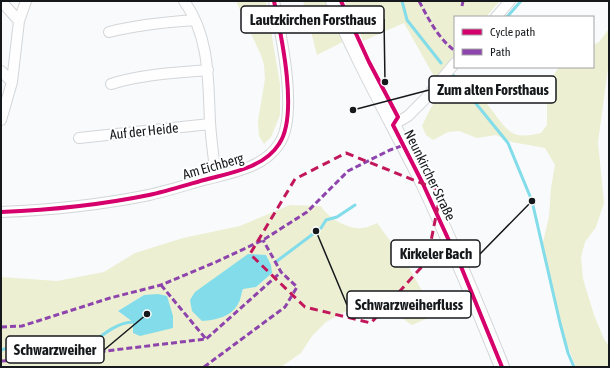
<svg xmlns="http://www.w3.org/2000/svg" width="610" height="368" viewBox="0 0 610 368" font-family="'Asap Condensed',sans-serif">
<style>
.green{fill:#ecefd1;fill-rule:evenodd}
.water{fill:#82dce9}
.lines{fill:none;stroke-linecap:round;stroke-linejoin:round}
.stream{stroke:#82dce9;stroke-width:3}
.street-casing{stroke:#d3d6d8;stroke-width:12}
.secondary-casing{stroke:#d3d6d8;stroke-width:16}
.street{stroke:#fefeff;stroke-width:10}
.secondary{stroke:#fefeff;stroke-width:14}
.quiet{stroke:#8e44ad;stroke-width:3;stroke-dasharray:6 3;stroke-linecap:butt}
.cycleway-casing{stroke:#fff;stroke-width:6}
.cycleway{stroke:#d6006c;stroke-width:4}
.marked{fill:none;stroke:#c2185b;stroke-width:3;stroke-dasharray:8 5;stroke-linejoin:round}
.labels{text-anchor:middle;stroke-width:4;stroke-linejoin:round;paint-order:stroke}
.street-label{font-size:14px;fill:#16191c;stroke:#fff}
.leader{fill:none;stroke:#16191c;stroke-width:1.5}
.callout-dot{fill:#16191c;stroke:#fff;stroke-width:1.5}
.callout{fill:#fff;stroke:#16191c;stroke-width:1.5}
.callout-label{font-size:15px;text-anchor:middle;font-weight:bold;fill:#16191c}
</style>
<rect width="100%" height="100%" fill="#f8fafc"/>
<path class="green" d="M236 1H266L280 84V115L271 137 264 144 259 136 258 121 265 79 264 65 261 55Z
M303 1H500L486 17H455V55L435 78 404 23 363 41 360 33 317 55Z
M609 29V61L598 142 604 203 596 227 585 242 581 257 583 279 594 315 604 339 609 346V367H576L559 324 542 246 549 217 551 188 555 165 545 148 512 142 496 135 477 138 459 131 448 132 433 140 426 135 422 126C430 110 441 81 463 86 466 86 470 87 472 88 477 92 483 99 487 104 495 113 501 125 511 132 519 138 532 135 541 133L547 125V85L559 67H593V45L599 42Z
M290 205 321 206C327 217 348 230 362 228 367 228 372 225 377 223L406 262 422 291 428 318 412 325 380 303 365 301 326 322 312 336 301 353 281 367H1V277L57 281 104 272 135 253 183 238 240 226ZM266 255 272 273 256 287 243 288 238 304 211 320ZM144 295 133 333V322L118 311Z"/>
<path class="water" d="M248 254 266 255 271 265 272 273 256 287 243 289C241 293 241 300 238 304 231 317 216 320 202 321L192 311 190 300 195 292Z
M158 294 167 296 173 316V328L140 336 133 333V322L118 311 144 295Z"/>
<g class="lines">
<path class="stream" d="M402 1 407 20 441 63
M507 17 521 1
M452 74 508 143 532 201 560 323 568 353 574 367
M277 261 321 228 326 220 337 217 355 205
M1 350 28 342 58 341 86 348C100 337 117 321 135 322"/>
<defs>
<path id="street" d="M1 1 19 21
M184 1C210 36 208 81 210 122 211 140 214 159 216 177
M496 17 510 1
M109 32C137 25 166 22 195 20
M1 71 12 82
M111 84C142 74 175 73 208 70
M1 120 12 82 19 21 26 1
M393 125 408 116 426 98 455 63
M79 138 210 124
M1 212C51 210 100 205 149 195 167 191 186 185 204 180 230 173 264 168 279 144 299 116 281 34 274 1"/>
<path id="secondary" d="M333 1C359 64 393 123 423 183 452 244 477 305 502 367"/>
</defs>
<use href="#street" class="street-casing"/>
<use href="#secondary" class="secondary-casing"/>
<use href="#street" class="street"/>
<use href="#secondary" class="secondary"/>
<path class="quiet" d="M419 1C429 20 438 38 455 51
M462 6 463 1
M161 285 206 339
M1 327 22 326 110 298 161 285 216 262 263 240 307 212 348 171 390 150 404 145
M1 361 30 360 206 339 281 272
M204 367 285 307 297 287 281 272 263 240"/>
<defs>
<path id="cycleway" d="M341 1 369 62 398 117 393 125 423 184 462 269 502 367
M1 212C51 210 100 205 149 195 167 191 186 185 204 180 230 173 264 168 279 144 299 116 281 34 274 1"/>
</defs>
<use href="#cycleway" class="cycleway-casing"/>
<use href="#cycleway" class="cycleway"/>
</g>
<path class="marked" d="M346 153 441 191 427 261 371 323 305 307 250 254 295 179Z"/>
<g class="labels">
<g class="street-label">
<text transform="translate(144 131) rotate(-6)" y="5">Auf der Heide</text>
<text transform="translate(213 166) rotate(-16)" y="5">Am Eichberg</text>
<text transform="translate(430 175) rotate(64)" y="5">Neunkircher Straße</text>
</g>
</g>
<path class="leader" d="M385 82L384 19M353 110L429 90M532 201L480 254M316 231L347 305M147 314L104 350"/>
<g class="callout-dot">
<circle cx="385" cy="82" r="4"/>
<circle cx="353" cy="110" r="4"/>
<circle cx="532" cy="201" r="4"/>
<circle cx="316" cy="231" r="4"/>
<circle cx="147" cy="314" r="4"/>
</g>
<g class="callout">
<rect x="241" y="6" width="143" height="27" rx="4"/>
<rect x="429" y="76" width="127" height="27" rx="4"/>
<rect x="391" y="240" width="89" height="27" rx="4"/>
<rect x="347" y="291" width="124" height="27" rx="4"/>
<rect x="6" y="336" width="98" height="27" rx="4"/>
</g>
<g class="callout-label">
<text x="313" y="25">Lautzkirchen Forsthaus</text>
<text x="493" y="95">Zum alten Forsthaus</text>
<text x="436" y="259">Kirkeler Bach</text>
<text x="409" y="310">Schwarzweiherfluss</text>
<text x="55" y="355">Schwarzweiher</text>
</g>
<rect width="610" height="368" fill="none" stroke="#16191c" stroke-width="4"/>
<rect x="454" y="16" width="140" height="52" fill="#ffffff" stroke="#a2a3a4"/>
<rect x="462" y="29" width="20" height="6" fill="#d6006c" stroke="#a2a3a4"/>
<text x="490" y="36" font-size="12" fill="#16191c">Cycle path</text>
<rect x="462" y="49" width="20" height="6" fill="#8e44ad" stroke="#a2a3a4"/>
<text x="490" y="56" font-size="12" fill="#16191c">Path</text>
</svg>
